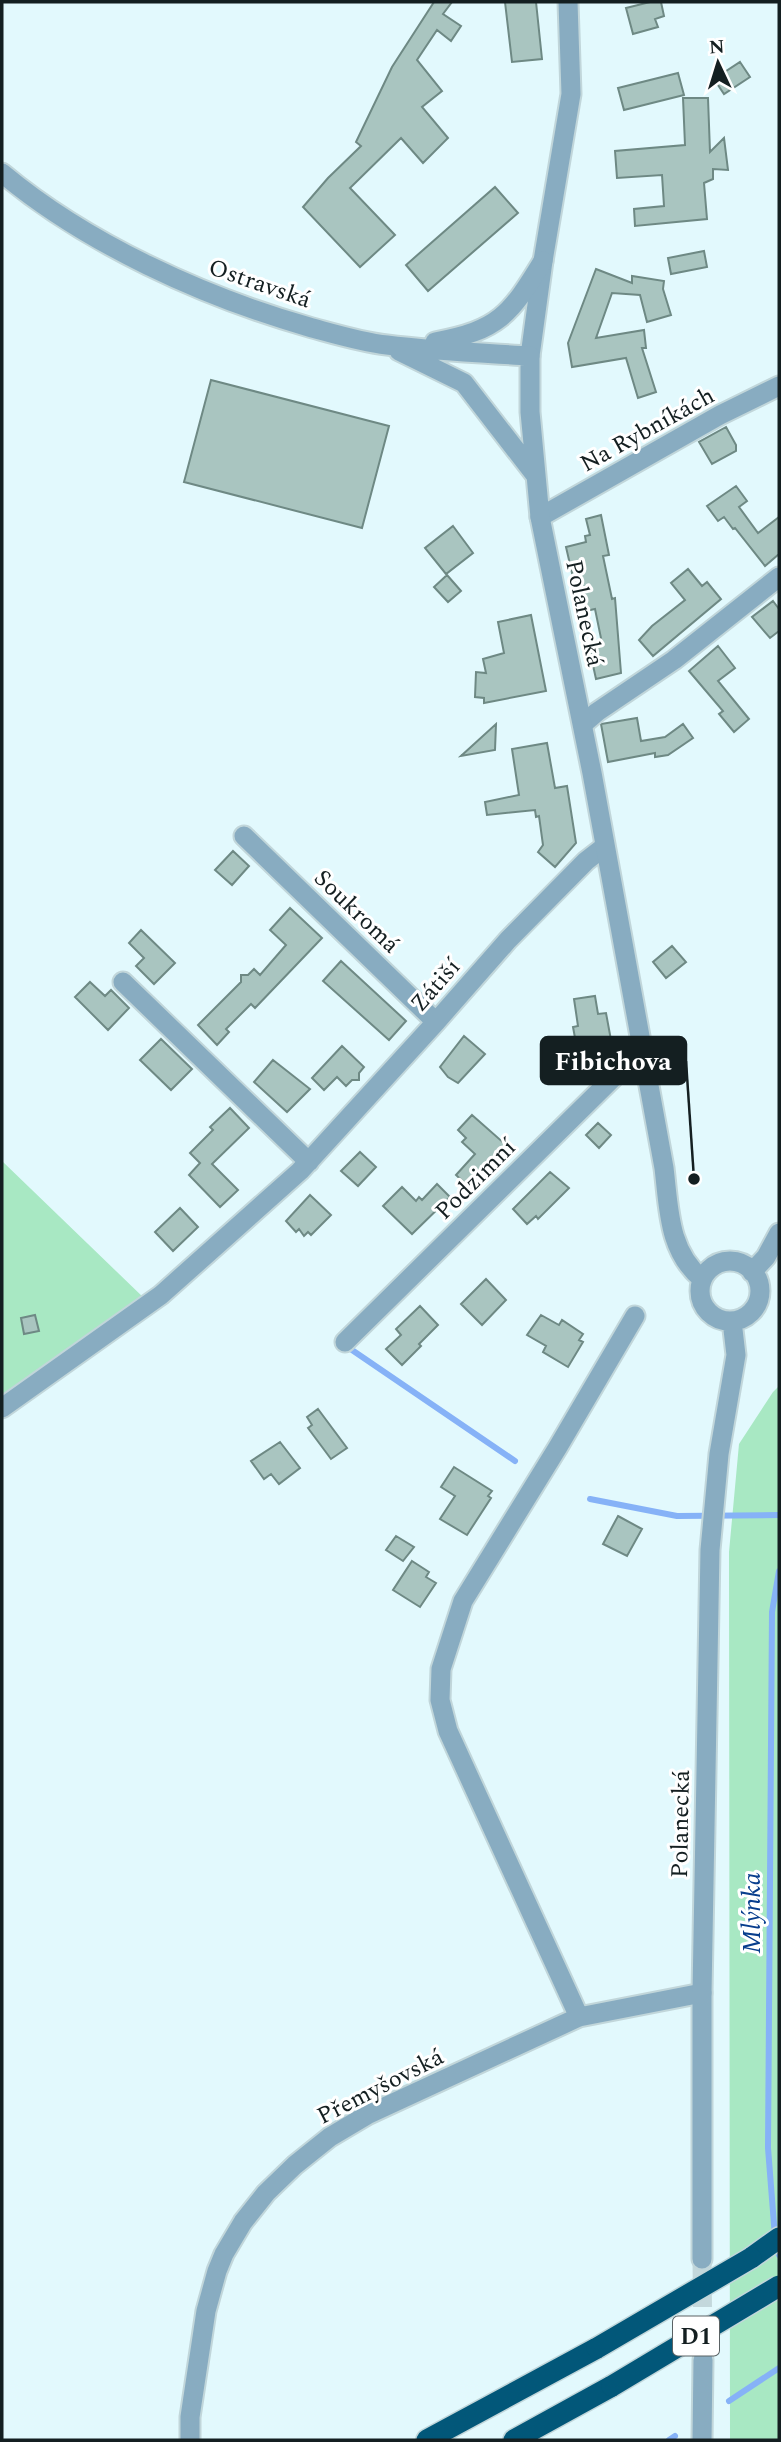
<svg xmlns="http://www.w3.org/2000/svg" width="781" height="2442" viewBox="0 0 781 2442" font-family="Spectral,serif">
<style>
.green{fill:#a8e8c3}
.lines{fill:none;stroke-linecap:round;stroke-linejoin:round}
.stream{stroke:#86b2f7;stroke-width:6}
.building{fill:#a9c5c0;stroke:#6e8984;stroke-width:2}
.tertiary-tunnel{stroke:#c3d8dc;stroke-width:19;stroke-dasharray:19 10;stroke-linecap:butt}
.minor-casing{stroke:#c1d6da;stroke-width:23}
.tertiary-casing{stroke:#c1d6da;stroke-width:23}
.motorway-casing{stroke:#c1d6da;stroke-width:24}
.minor{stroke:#88acc1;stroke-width:19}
.tertiary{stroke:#88acc1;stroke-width:19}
.motorway{stroke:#025779;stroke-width:21}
.motorway-bridge-casing{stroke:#c1d6da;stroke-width:24;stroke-linecap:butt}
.motorway-bridge{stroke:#025779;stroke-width:21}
.labels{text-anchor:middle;stroke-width:6;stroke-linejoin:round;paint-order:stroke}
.shield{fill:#fff;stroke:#5a6264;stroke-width:2}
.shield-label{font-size:23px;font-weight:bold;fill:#141f21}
.street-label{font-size:24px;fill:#141f21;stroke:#fff}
.water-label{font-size:26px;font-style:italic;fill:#083e8d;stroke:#fff}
.leader{fill:none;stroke:#141f21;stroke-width:2.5}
.callout-dot{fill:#141f21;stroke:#fff;stroke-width:2.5}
.callout{fill:#141f21;stroke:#141f21;stroke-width:2.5}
.callout-label{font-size:26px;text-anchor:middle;font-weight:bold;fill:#fff}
</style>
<rect width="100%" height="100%" fill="#e2f9fd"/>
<path class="green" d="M2 1161 145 1299 2 1397Z
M779 1386V2440H730L729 1552 739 1444 773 1392Z"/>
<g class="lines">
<path class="stream" d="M352 1350 515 1461
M590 1499 677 1516 779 1515
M779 1571 772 1612 768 2148 775 2237 779 2255
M729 2401 779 2368
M669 2440 675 2436"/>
</g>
<path class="building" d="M434 2H452L443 14 461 26 451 41 437 30 417 60 442 91 422 107 448 138 423 163 401 138 350 188 395 235 360 267 303 207 328 178 361 146 356 142 392 67Z
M505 2H536L542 59 512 62Z
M650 2H661L664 16 655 19 658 27 633 34 626 8Z
M740 62 750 77 724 94 714 79Z
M678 73 684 95 624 110 618 88Z
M683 98H708L710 152 724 138 728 170 713 169V179L704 183 707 219 635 226 634 209 664 206 662 175 617 178 615 151 685 145Z
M495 187 518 213 428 291 406 265Z
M704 251 707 267 671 274 668 258Z
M596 269 632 283V276L664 281 663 289 671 315 647 322 640 295 612 293 596 338 644 330 646 348H642L656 392 638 398 626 358 572 367 568 343Z
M211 380 389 426 362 528 184 482Z
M726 427 736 445V451L712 464 699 442Z
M736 486 747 501 739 507 758 533 779 517V554L765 566 735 528 733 529 724 517 718 521 707 506Z
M601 515 609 555 603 556 612 599 615 598 621 673 596 679 589 647 602 643 595 609 581 612 566 547 586 542 585 536 590 535 586 519Z
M453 526 473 553 446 574 425 548Z
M688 569 702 586 707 582 721 599 653 656 639 640 652 626 685 600 671 583Z
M447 575 461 591 448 602 434 587Z
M773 601 779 609V631L770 638 752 617Z
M531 615 546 691 484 703V698L475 697 476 672 486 673 483 659 504 653 498 622Z
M718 646 735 668 718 681 749 719 734 732 719 714 723 711 689 671Z
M637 718 641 741 665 737 683 724 693 738 668 755 655 757V753L608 762 601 724Z
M496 724 495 750 461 756Z
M547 743 555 788 567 786 576 843 555 867 538 852 543 845 539 816 536 817 535 810 487 815 485 802 519 795 512 749Z
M233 851 249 866 232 885 215 870Z
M290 908 322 938 255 1008 251 1004 226 1029 229 1032 217 1045 198 1025 241 982V975H248L254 969 260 975 286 945 270 930Z
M141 930 175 963 154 984 136 966 144 958 129 943Z
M672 946 686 962 666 978 653 962Z
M341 961 406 1021 389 1040 323 981Z
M90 982 105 996 111 990 129 1008 108 1030 75 997Z
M595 996 598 1014 606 1013 611 1040 599 1043 600 1046 582 1049 598 1064 583 1081 573 1027 578 1026 574 999Z
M464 1036 485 1054 458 1083 448 1077 440 1067Z
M161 1039 192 1069 171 1090 140 1060Z
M342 1046 364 1067 359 1073V1080H352L346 1086 337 1077 324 1090 312 1078Z
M273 1060 310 1089 287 1112 254 1082Z
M230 1108 249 1128 212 1164 238 1190 220 1207 189 1175 200 1163 190 1153 213 1130 210 1127Z
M472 1115 514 1152 495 1173 491 1169 472 1190 456 1175 475 1154 462 1142 466 1138 458 1130Z
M598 1123 611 1135 599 1148 586 1135Z
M360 1152 376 1167 358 1186 341 1171Z
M550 1172 569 1188 538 1219 536 1216 527 1224 513 1209Z
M437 1184 450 1197 412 1234 383 1206 402 1187 416 1201 419 1197 422 1200Z
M310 1195 331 1215 311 1235 308 1232 304 1236 299 1229 296 1232 286 1221Z
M180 1208 198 1227 173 1251 155 1232Z
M486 1279 506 1300 482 1325 461 1304Z
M420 1306 438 1325 419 1344 421 1346 402 1365 386 1349 401 1335 396 1329Z
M35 1315 39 1331 24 1334 21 1318Z
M541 1315 559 1325 562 1320 583 1334 579 1340 583 1342 568 1367 543 1352 546 1346 527 1335Z
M318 1409 347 1448 331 1459 308 1428 312 1425 307 1417Z
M280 1442 300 1468 279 1484 271 1474 264 1479 251 1461Z
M454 1467 492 1491 488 1496 491 1498 467 1535 440 1519 455 1496 441 1487Z
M618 1516 642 1529 627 1556 603 1544Z
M396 1536 414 1547 403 1561 386 1550Z
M412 1561 429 1572 426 1577 436 1583 420 1607 393 1590Z"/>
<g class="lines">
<path class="tertiary-tunnel" d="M702 2259 703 2360"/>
<defs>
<path id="minor" d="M530 356 543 261 571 94 568 2
M540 517 720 415 779 386
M583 724 597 712 674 660 779 577
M244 836 436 1022
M123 982 309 1162
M345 1342 625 1066 643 1056
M2 1408 161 1295 300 1171 436 1022 508 940 586 861 604 847
M579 2017 448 1731 440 1700 441 1669 463 1601 558 1447 635 1316
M190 2440V2417L206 2311 217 2271 224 2254 243 2222 266 2193 295 2165 330 2137 367 2115 579 2017 702 1993"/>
<path id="tertiary" d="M2 173C87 244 204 297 309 327 335 334 361 342 387 345 434 351 483 353 530 356V412L540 517 592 773 664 1168C669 1208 668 1251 702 1279
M435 342C499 330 510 315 543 261
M399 351 464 383 536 476
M700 1291a30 30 0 1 1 60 0a30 30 0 1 1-60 0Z
M752 1272 766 1257 779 1233
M702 2259V1993L710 1550 719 1454 736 1355 732 1321
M702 2440 703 2360"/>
<path id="motorway" d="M751 2258 779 2238
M427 2440 597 2348
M514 2440 612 2386"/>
</defs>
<use href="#minor" class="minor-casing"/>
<use href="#tertiary" class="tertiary-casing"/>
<use href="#motorway" class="motorway-casing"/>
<use href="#minor" class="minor"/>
<use href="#tertiary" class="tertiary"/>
<use href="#motorway" class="motorway"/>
<defs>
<path id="motorway-bridge" d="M597 2348 751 2258
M612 2386 779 2286"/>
</defs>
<use href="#motorway-bridge" class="motorway-bridge-casing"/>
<use href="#motorway-bridge" class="motorway-bridge"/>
</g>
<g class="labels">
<rect class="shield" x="673" y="2316.5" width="46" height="39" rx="5"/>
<g class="shield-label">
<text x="696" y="2344">D1</text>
</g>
<g class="street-label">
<text transform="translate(260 283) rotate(19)" y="8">Ostravská</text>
<text transform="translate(647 429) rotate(-29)" y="8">Na Rybníkách</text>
<text transform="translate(585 613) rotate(78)" y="8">Polanecká</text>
<text transform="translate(357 911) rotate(44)" y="8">Soukromá</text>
<text transform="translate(435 985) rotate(-49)" y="8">Zátiší</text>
<text transform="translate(475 1179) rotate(-45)" y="8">Podzimní</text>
<text transform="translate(680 1824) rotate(-89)" y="8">Polanecká</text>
<text transform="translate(380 2086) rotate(-27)" y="8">Přemyšovská</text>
</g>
<g class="water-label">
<text transform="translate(751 1913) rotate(-90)" y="9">Mlýnka</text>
</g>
</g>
<path class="leader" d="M694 1179L686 1061"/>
<circle class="callout-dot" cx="694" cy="1179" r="7"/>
<rect class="callout" x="541" y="1037" width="145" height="47" rx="7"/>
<g class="callout-label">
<text x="613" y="1070">Fibichova</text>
</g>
<rect width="781" height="2442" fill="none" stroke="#141f21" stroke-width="7"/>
<g transform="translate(718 63) rotate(356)" stroke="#ffffff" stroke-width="5" paint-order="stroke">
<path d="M0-5L12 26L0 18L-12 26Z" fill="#141f21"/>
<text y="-10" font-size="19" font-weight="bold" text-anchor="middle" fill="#141f21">N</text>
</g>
</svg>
